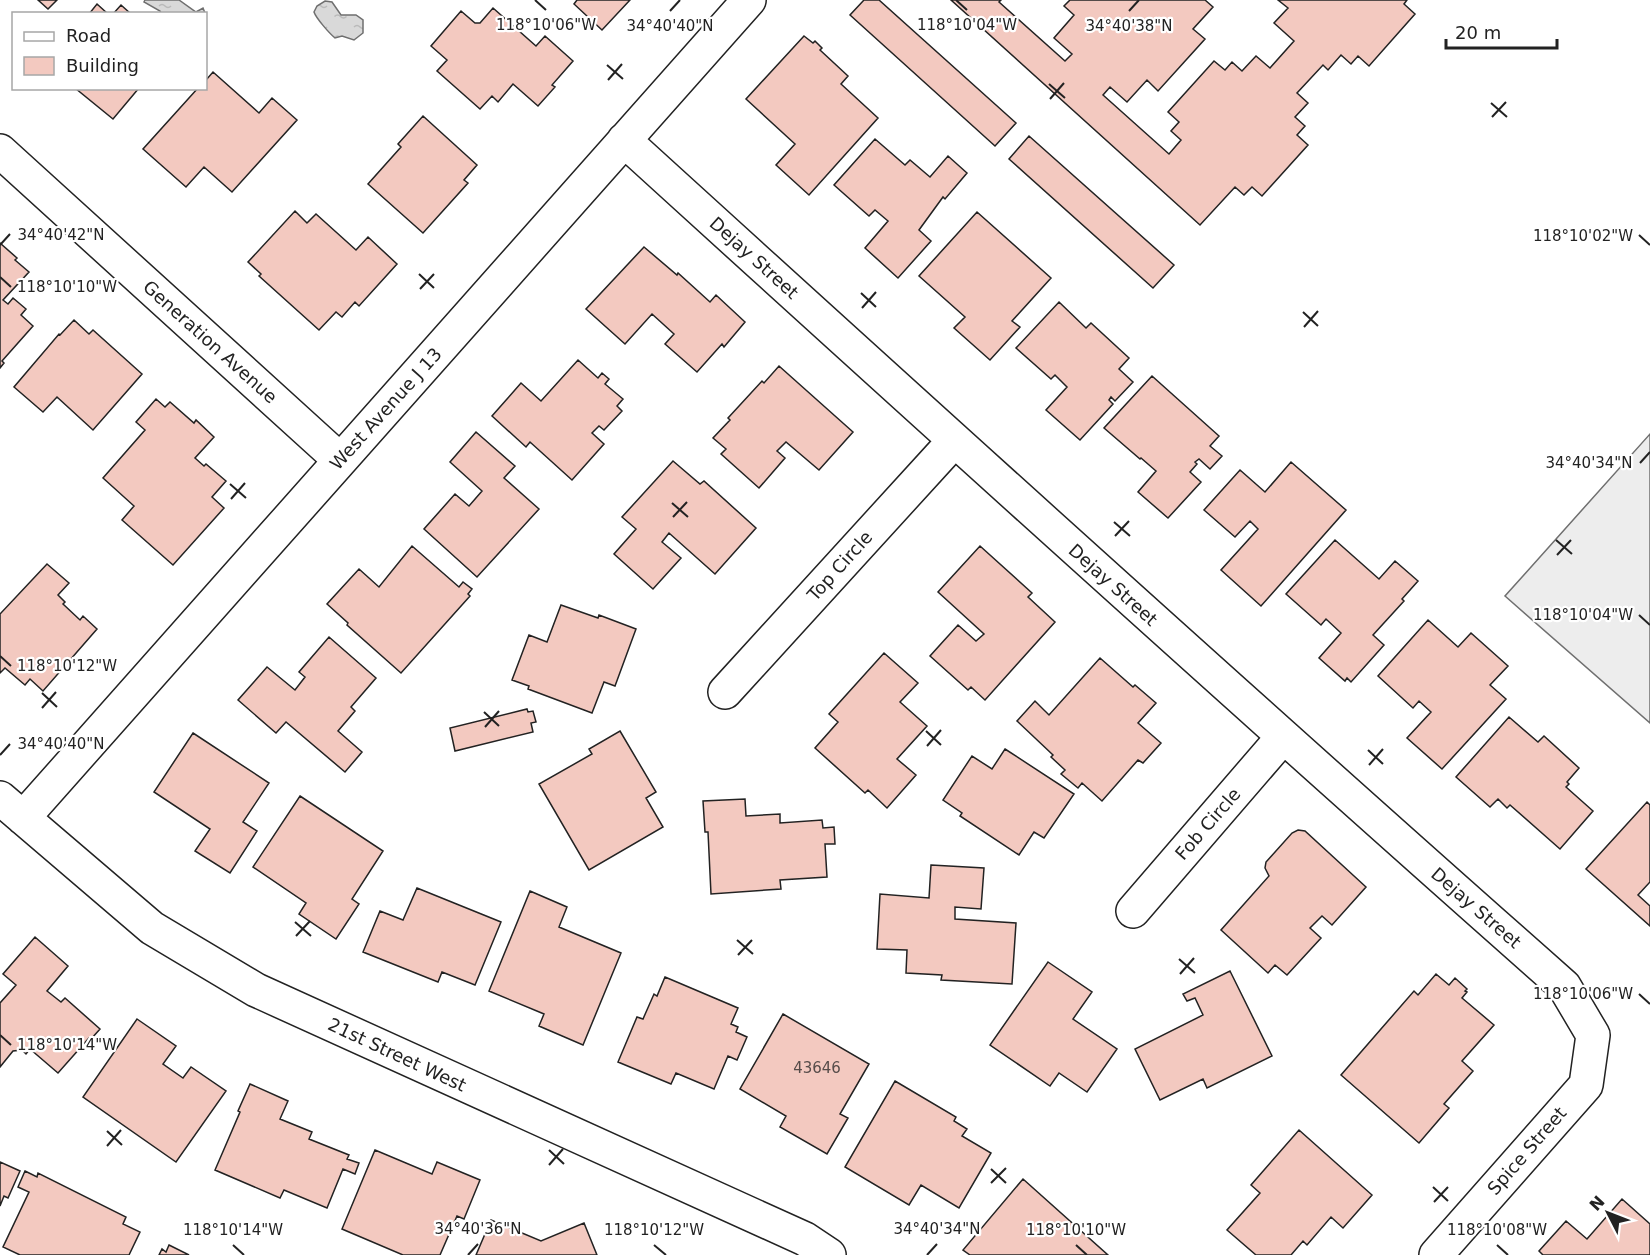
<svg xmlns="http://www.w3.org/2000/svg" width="1650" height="1255" viewBox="0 0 1650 1255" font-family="'DejaVu Sans',sans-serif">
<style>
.parking{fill:#ededed;stroke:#6f6f6f;stroke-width:1.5}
.water{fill:url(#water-ripples);stroke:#6f6f6f;stroke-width:1.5}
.building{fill:#f3c9c0;stroke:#222;stroke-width:1.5}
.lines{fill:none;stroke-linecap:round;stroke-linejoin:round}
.minor-casing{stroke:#222;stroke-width:36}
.minor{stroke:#fff;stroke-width:33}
.ticks{fill:none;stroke:#222;stroke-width:2}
.labels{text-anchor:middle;stroke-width:4.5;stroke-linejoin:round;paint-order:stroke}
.number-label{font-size:15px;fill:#564c4a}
.street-label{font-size:18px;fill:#222;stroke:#fff}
.ticks-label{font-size:15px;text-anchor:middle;fill:#222;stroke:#fff;stroke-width:4.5;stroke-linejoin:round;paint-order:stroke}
</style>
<defs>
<pattern id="water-ripples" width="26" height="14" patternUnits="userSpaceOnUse" patternTransform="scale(1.5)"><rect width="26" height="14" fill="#d9d9d9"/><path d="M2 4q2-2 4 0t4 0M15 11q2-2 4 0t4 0" fill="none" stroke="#bababa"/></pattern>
</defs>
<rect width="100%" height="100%" fill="#fff"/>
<path class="parking" d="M1650 434V723L1505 596Z"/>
<path class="water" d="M145 0H179L196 12 203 8 205 13H161L160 11 144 2Z
M325 1 332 2 341 15H356L363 20V33L354 40 342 36 335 38C329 33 316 18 314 12L317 6Z"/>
<path class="building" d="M38 0H57L48 9Z
M577 0H630L602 30 574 4Z
M864 0H879L1016 123 995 146 850 15Z
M951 0H1001L999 2 1065 61 1072 54 1054 38 1074 15 1064 6 1070 0H1205L1213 7 1193 29 1205 39 1158 91 1147 80 1127 102 1110 87 1103 95 1169 154 1181 140 1171 131 1179 122 1168 112 1214 61 1225 70 1232 62 1242 71 1256 56 1270 68 1294 41 1274 23 1288 8 1278 0H1407L1404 4 1415 14 1369 66 1358 56 1351 64 1341 55 1328 70 1323 65 1297 93 1308 103 1295 117 1305 126 1297 135 1308 145 1262 196 1252 187 1244 195 1235 187 1200 225Z
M97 4 108 14H89Z
M121 5 131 14H113Z
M493 8 536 46 545 36 573 61 552 85 555 87 538 106 513 84 498 102 492 96 480 109 437 71 447 60 431 46 461 11 475 23H480Z
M804 36 813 43 815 41 822 48 820 50 848 76 841 84 878 118 809 195 776 165 795 144 746 99Z
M213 72 259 113 272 98 297 120 232 192 204 167 186 187 143 149 198 88H206V80Z
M75 88H139L113 119Z
M423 116 477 165 464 180 468 183 423 233 368 184 401 147 398 144Z
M1029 136 1174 265 1153 288 1009 159Z
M875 139 905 165 910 160 930 177 948 156 967 173 945 199 943 197 919 230 931 241 898 278 865 248 888 221 875 210 869 216 834 185Z
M295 211 307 223 316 214 356 250 368 237 397 264 359 306 355 302 342 317 336 312 319 330 259 276 261 274 248 262Z
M977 212 1051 278 1012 321 1020 327 990 360 954 328 965 317 919 276Z
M0 243 17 258 15 260 29 272 3 300 8 304 13 298 26 309 21 315 33 326 2 361 4 363 0 368Z
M644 247 677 275 678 273 710 302 716 295 745 322 724 347 722 344 697 372 665 344 674 334 652 314 625 344 586 309Z
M1059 302 1086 328 1091 323 1129 358 1119 369 1133 382 1115 401 1111 397 1109 400 1113 404 1080 440 1046 410 1067 387 1055 375 1051 379 1016 348Z
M74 320 89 334 93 330 142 374 93 430 57 397 43 412 14 387 59 334 60 335Z
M578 360 598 378 602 373 609 379 605 384 623 399 617 406 622 411 604 430 599 426 592 433 604 444 572 480 530 442 526 447 492 416 521 383 541 401Z
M779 366 853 432 819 470 786 442 777 451 785 458 759 488 721 454 726 449 713 438 730 420 728 418 762 381 764 383Z
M1152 376 1219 436 1210 446 1222 456 1210 469 1199 459 1195 462 1197 464 1190 472 1201 482 1168 518 1138 492 1156 471 1141 458 1140 459 1104 428Z
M156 399 165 407 170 402 194 423 196 420 214 437 195 458 204 466 206 464 226 481 212 497 224 508 173 565 122 520 134 506 103 478 145 430 136 422Z
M476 432 515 466 504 478 539 509 477 577 424 529 455 494 469 506 482 491 450 462Z
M673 461 700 484 704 481 756 528 715 574 669 533 662 542 681 558 653 589 614 554 636 529 622 517Z
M1291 462 1346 510 1261 606 1221 570 1258 529 1250 521 1235 537 1204 510 1240 470 1265 492Z
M1335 540 1379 579 1395 561 1418 581 1402 599 1404 601 1373 635 1384 645 1351 682 1347 678 1345 681 1319 658 1341 633 1326 619 1321 625 1286 594Z
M412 546 459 587 463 582 472 589 468 594 470 596 401 673 347 625 348 623 327 604 359 569 379 587Z
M980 546 1032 593 1028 597 1055 622 985 700 971 687 968 690 930 656 958 625 976 641 984 634 938 592Z
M47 564 69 583 58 595 65 602 63 604 80 620 83 616 97 629 43 691 30 679 25 685 5 668 0 673V614Z
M561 605 598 618 599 615 636 629 615 686 604 682 592 713 528 689 529 686 512 680 529 635 547 642Z
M1428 620 1458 647 1471 633 1508 666 1490 685 1506 699 1442 769 1407 738 1431 712 1419 701 1413 708 1378 676Z
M329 637 376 678 351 707 355 711 338 731 362 752 345 772 286 722 276 733 238 700 267 667 295 690 305 677 299 672Z
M884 653 918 683 900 702 927 726 897 759 916 775 887 808 868 790 865 793 815 748 838 722 829 714Z
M1100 658 1133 687 1135 685 1156 703 1138 723 1161 743 1143 763 1138 760 1102 801 1082 783 1078 788 1061 774 1065 770 1051 757 1053 755 1017 721 1035 701 1049 715Z
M527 709 528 712 533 711 536 722 531 723 533 732 455 751 450 728Z
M1509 717 1538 742 1544 736 1579 768 1567 782 1569 784 1566 787 1593 811 1560 849 1510 805 1507 808 1498 799 1490 807 1456 777Z
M620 731 656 792 646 798 663 827 589 870 539 784 592 754 589 749Z
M193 733 269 783 243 822 257 831 230 873 195 851 210 829 154 792Z
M1005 749 1074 794 1044 838 1034 832 1019 855 960 816 962 813 943 800 972 756 992 769Z
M300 796 383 851 352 899 359 904 336 939 299 914 306 903 253 867Z
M745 799 746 816 780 814V823L822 820 823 828 834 827 835 844H825L827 877 780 880 781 889 711 894 708 832H705L703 801Z
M1647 802 1650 805V882L1638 895 1650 906V926L1586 869Z
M1298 830 1305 831 1366 887 1332 925 1322 916 1310 928 1321 938 1287 975 1275 965 1268 973 1221 930 1269 876 1265 868 1266 862 1292 833Z
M931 865 984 868 981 909 955 907V919L1016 923 1012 984 941 980 942 975 906 973 907 950 877 949 880 894 929 898Z
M417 888 501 922 475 985 442 972 438 982 363 952 380 911 403 920Z
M530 891 567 907 559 927 621 953 583 1045 539 1026 544 1014 489 991Z
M35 937 68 966 47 991 61 1002 65 998 100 1029 91 1039 89 1038 58 1073 30 1049 26 1054 22 1050 13 1051 0 1067V1003L16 985 3 974Z
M1048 962 1092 992 1073 1019 1117 1049 1087 1092 1059 1073 1050 1086 990 1045Z
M1230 971 1272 1056 1207 1088 1203 1079 1160 1100 1135 1049 1203 1015 1195 998 1187 1001 1183 994Z
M1436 974 1449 985 1455 978 1467 989 1465 991 1467 992 1462 998 1494 1025 1462 1061 1473 1071 1444 1104 1449 1108 1419 1143 1341 1075 1414 991 1418 995Z
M665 977 738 1008 731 1024 738 1027 736 1032 747 1037 737 1060 728 1056 714 1089 676 1073 671 1084 618 1062 637 1017 643 1019 654 994 657 996Z
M783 1014 869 1064 840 1114 848 1118 827 1154 780 1127 786 1116 740 1089Z
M137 1019 176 1046 163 1064 183 1078 191 1067 226 1091 176 1162 83 1097Z
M895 1081 956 1117 954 1121 967 1129 962 1136 991 1153 959 1208 921 1185 909 1205 845 1167Z
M250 1084 288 1101 280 1119 312 1132 309 1139 349 1155 347 1159 359 1163 355 1174 343 1169 327 1208 284 1190 280 1198 215 1170 240 1112 238 1111Z
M1299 1130 1372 1195 1343 1228 1331 1217 1307 1245 1303 1241 1291 1255H1256L1227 1230 1260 1193 1251 1185Z
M375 1150 432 1174 437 1162 480 1180 464 1219 457 1216 440 1255H403L342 1229Z
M0 1162 20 1171 8 1198 4 1196 0 1206Z
M25 1171 37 1177 38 1173 126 1217 123 1224 140 1232 129 1255H20L3 1247 29 1192 18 1187Z
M1023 1179 1108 1255H970L963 1250Z
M1622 1199 1650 1224V1255H1543L1539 1251 1566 1221 1587 1239Z
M491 1220 541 1241 584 1223 597 1255H476Z
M169 1245 189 1255H159L162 1249 166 1252Z"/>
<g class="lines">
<defs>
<path id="minor" d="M624 140C936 424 1248 707 1564 986L1593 1035 1586 1085 1436 1255
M0 151 340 460
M725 692 954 441
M0 798 152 928 256 990 805 1239 829 1255
M23 818 749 0
M1133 911 1283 737"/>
</defs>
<use href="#minor" class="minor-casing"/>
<use href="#minor" class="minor"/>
</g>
<path class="ticks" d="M535 0 546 10M956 0 967 10M670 11 680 0M1129 11 1139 0M607 65 623 79M608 80 622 64M1049 84 1065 98M1050 99 1064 83M1491 103 1507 117M1492 117 1506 102M1639 235 1650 245M0 245 10 234M419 274 434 288M0 277 11 287M420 289 434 274M861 293 876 307M862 308 876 292M1303 312 1318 326M1304 327 1318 311M1640 463 1650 452M230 484 246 498M231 499 245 483M672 503 688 517M673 517 687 502M1114 522 1130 536M1115 536 1129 521M1556 540 1572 554M1557 555 1571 540M1639 615 1650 625M0 656 11 666M42 693 57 707M42 708 56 692M484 712 499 726M485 727 499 711M926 731 941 745M927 746 941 730M1368 750 1383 764M0 755 10 744M1369 765 1383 749M295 922 311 936M296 936 310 921M737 940 753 954M738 955 752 940M1179 959 1195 973M1180 974 1194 958M1639 994 1650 1004M0 1035 11 1045M107 1131 122 1145M107 1146 121 1130M549 1150 564 1164M549 1165 563 1149M991 1169 1006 1183M991 1183 1006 1168M1433 1187 1448 1201M1434 1202 1448 1187M233 1245 244 1255M654 1245 666 1255M1076 1245 1087 1255M1497 1245 1508 1255M468 1255 478 1244M927 1255 937 1244"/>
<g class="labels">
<g class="number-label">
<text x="817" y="1073">43646</text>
</g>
<g class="street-label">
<text transform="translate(754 258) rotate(42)" y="6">Dejay Street</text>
<text transform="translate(210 342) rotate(42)" y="6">Generation Avenue</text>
<text transform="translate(386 409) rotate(-48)" y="6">West Avenue J 13</text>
<text transform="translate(840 566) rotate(-48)" y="6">Top Circle</text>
<text transform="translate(1113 585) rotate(42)" y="6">Dejay Street</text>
<text transform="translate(1208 824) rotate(-49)" y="6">Fob Circle</text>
<text transform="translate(1476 908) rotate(41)" y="6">Dejay Street</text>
<text transform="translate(397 1055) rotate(25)" y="6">21st Street West</text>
<text transform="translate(1527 1151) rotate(-49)" y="6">Spice Street</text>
</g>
</g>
<g class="ticks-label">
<text x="546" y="30">118°10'06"W</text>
<text x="967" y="30">118°10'04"W</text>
<text x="670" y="31">34°40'40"N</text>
<text x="1129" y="31">34°40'38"N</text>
<text x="61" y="240">34°40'42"N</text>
<text x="1583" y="241">118°10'02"W</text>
<text x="67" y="292">118°10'10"W</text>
<text x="1589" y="468">34°40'34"N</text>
<text x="1583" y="620">118°10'04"W</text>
<text x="67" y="671">118°10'12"W</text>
<text x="61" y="749">34°40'40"N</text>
<text x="1583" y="999">118°10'06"W</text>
<text x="67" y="1050">118°10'14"W</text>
<text x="478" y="1234">34°40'36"N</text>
<text x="937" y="1234">34°40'34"N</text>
<text x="233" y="1235">118°10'14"W</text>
<text x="654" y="1235">118°10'12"W</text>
<text x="1076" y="1235">118°10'10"W</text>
<text x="1497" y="1235">118°10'08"W</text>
</g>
<rect x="12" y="12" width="195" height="78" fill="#ffffff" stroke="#a7a7a7" stroke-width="1.5"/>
<rect x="24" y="32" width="30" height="9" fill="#ffffff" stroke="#a7a7a7" stroke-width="1.5"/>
<text x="66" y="42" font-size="18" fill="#222222">Road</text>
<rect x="24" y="57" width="30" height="18" fill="#f3c9c0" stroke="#a7a7a7" stroke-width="1.5"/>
<text x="66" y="72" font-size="18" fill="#222222">Building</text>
<g transform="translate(1608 1213) rotate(312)" stroke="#ffffff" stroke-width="4.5" paint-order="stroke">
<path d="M0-4.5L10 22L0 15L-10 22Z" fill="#222222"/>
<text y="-9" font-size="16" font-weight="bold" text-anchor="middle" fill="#222222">N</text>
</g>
<path d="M1446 39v9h111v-9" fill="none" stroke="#222222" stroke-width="3"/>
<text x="1455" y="39" font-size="18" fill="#222222" stroke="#ffffff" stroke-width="4.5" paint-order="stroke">20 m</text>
</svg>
